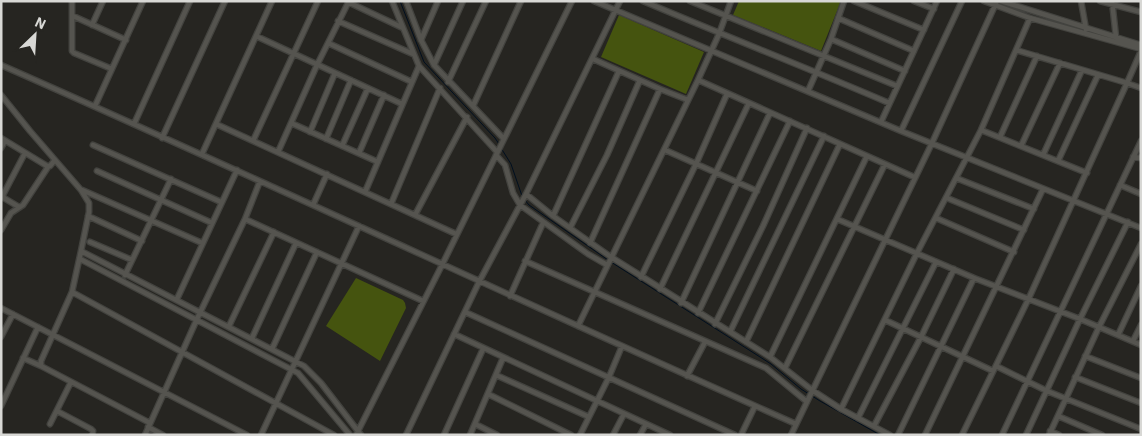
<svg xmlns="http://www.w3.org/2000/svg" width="1142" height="436" viewBox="0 0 1142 436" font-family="'IBM Plex Sans',sans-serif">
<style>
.green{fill:#45540f}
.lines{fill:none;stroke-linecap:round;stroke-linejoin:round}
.stream{stroke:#000f1f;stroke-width:1}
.minor-casing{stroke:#43433f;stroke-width:7}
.minor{stroke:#55544f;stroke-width:4.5}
</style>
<rect width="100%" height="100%" fill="#262521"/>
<path class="green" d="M739 1H841L821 51 733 15Z
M619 15 704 52 686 94 601 57Z
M356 278 403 300 405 303 406 308 380 361 326 326Z"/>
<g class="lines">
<path class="stream" d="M400 1 424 62 495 138 499 144
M501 148 511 164 522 196
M524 199 529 205 608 260
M611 262 771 364 801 389 820 401 880 435"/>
<defs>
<path id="minor" d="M72 1V51L74 53 112 69
M392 1 419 66 497 152
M406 1 421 40 434 65 504 139
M594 1 901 131 1141 228
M643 1C725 36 808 68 889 103
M690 1 897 86
M854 1 924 30
M914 1 934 9
M984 1 1030 18 1141 49
M1001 1 1141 45
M1081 1 1086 29
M1100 1 1141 12
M1112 1 1116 37
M348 2 403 28
M73 16 126 40
M838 18 914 51
M338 21 413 54
M92 25 103 1
M256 36 402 104
M831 39 905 71
M421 40 438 1
M328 43 412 82
M1141 51 1127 83 1141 88
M593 59 660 89 688 100
M1 65C267 182 530 306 796 424
M434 65 463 1
M698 80 914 177
M448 82 486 1
M808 91 831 39 844 1
M1 95 30 131 81 190 89 203V212L81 251 72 292
M95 106 143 1
M473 106 521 1
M881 122 937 1
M291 123 378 162
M134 124 190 1
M216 124 456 234
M981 130 1087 173
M901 131 962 1
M310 132 335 73
M1000 137 1037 56
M1 138 47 166H50L55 160
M162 138 225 1
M326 139 351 80
M253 141 318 1
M93 145 221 202
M342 146 368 88
M1021 146 1060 63
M1 148 5 141
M665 150 757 191
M278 152 317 65 349 1
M359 153 384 95
M202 154 272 1
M496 155 505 165 513 193 520 205 588 254 607 265
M1043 155 1082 70
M1133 157 1141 158
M1058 161 1098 75
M97 171 212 223
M956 178 1034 209
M1120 185 1141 194
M82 190 202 243
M365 192 419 66
M526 194 553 216 611 257 770 357 812 390 841 409 890 435
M947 198 1024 230
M391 204 440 88
M313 205 327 174
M19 207 4 198 3 195 25 153
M415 215 467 117
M88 216 142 241
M553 216 619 71
M936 218 1014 252
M245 219 423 301
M837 219 974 278 1080 319 1141 345
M570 228 607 155 640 80
M1 230 11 213 23 205 48 167
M90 242 132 260
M590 243 660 89
M81 251 304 366 321 383 361 435
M80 259 298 373 350 435
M525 261 766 368 806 401
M125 275 171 179
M641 277 696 164 727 94
M660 289 749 103
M510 296 543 223
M177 299 237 170
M681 303 770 113
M1 308 247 435
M465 312 735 435
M698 313 790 121
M885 320 993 371
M715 324 763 226 807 128
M229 326 274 232
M578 326 698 80 719 34 731 1
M730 332 824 136
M454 334 670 435
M1118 335 1141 286
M1 337 13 314
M252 338 296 243
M1133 341 1141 325
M746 342 840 144
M272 349 317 252
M1085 356 1141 378
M770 357 867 156
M23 358 41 366
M996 366 1047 391 1141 429
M785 368 885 164
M496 375 589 417
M687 376 705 342
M1075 377 1141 403
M488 394 571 435
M1 406 38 327
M841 409 917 253 981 130 1030 18
M57 411 91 429 93 431 92 435
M1058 416 1102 435
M858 418 936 262
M150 423 41 366V361L72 292 334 435
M50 424 71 382
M475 424 497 435
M874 426 921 337 954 269
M148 427 163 435
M1050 431 1059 435
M145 435 197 319 245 219 260 181
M261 435 359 226
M356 435 442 265 572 1
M406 435 479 282 526 194 620 1
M444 435 483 349
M470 435 503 358
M580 435 609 377 622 346
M613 435 624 414
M640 435 646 424
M741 435 755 406
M791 435 932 143 997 1
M898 435 974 278
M925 435 1043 189
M962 435 1028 300 1127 83 1016 50
M1002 435 1141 141
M1026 435 1080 319 1128 222
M1049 435 1099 327 1141 244"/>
</defs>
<use href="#minor" class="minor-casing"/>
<use href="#minor" class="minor"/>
</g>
<rect width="1142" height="436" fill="none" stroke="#d8d8d5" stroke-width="5"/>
<g transform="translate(35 35) rotate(25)" stroke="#262521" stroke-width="4" paint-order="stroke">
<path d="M0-4L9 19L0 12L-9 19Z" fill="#d8d8d5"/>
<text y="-8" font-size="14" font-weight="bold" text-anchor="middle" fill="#d8d8d5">N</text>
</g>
</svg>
